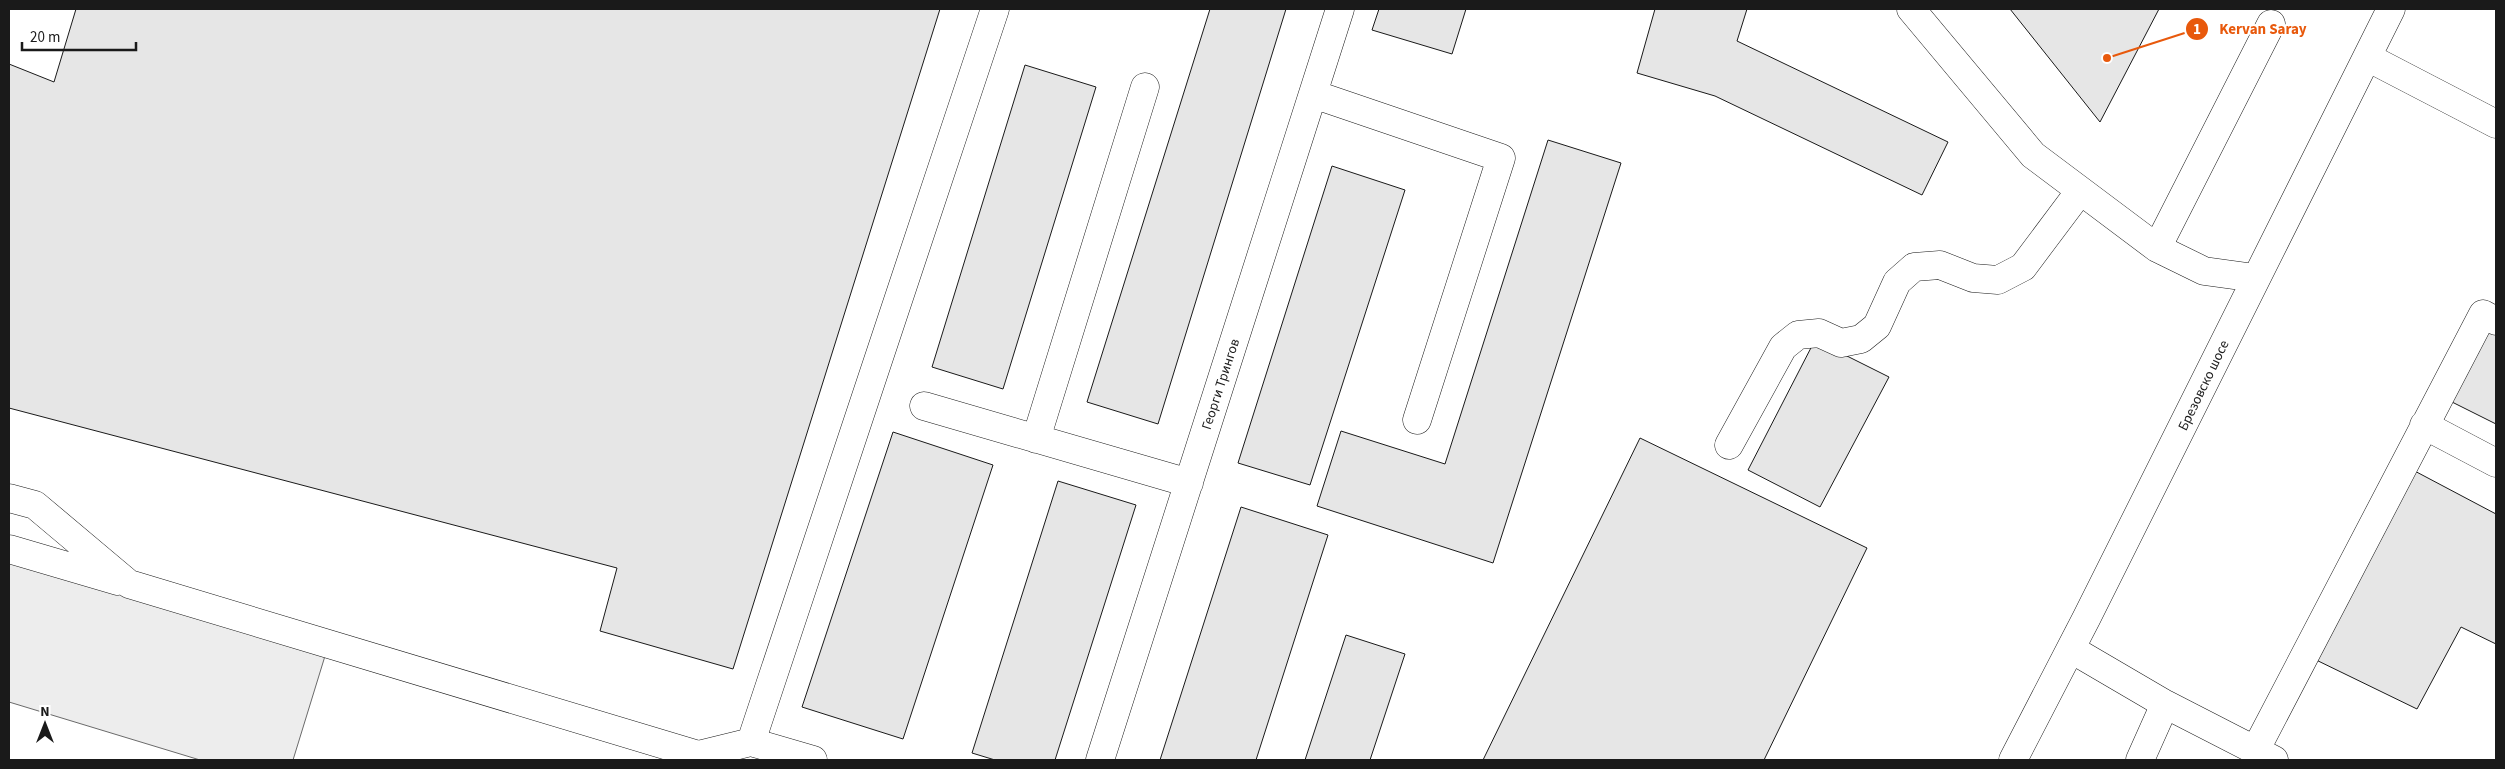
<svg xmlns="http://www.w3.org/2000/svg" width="2505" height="769" viewBox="0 0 2505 769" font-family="'Source Sans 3',sans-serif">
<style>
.parking{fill:#ededed;stroke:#6a6a6a}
.building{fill:#e6e6e6;stroke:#1a1a1a}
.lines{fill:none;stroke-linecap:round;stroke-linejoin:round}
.minor-casing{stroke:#1a1a1a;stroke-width:29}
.minor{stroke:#fff;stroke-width:28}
.labels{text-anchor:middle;stroke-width:4;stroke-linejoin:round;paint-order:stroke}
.street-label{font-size:14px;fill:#1a1a1a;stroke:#fff}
.leader{fill:none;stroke:#e8590c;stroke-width:2}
.callout-dot{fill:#e8590c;stroke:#fff;stroke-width:2}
.mark-label{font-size:15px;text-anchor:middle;font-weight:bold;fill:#fff}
.callout-label{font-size:15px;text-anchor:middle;font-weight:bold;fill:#e8590c;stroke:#fff;stroke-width:4;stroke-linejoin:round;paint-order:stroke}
</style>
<rect width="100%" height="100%" fill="#fff"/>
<path class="parking" d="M9 560 325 656 293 760H200L9 702Z"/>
<path class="building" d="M76 9H940L733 669 600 631 617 568 9 408V64L54 82Z
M1210 9H1286L1158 424 1087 402Z
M1379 9H1466L1452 54 1372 30Z
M1655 9H1747L1737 41 1948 142 1922 195 1715 96 1637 73Z
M2010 9H2159L2100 122Z
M1025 65 1096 87 1003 389 932 367Z
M1548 140 1621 163 1493 563 1317 506 1341 431 1445 464Z
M1332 166 1405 190 1310 485 1238 463Z
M2486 327 2496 332V424L2448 400Z
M1815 340 1889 377 1820 507 1748 470Z
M893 432 993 465 903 739 802 707Z
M1640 438 1867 548 1764 760H1483Z
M2409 468 2496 514V644L2461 627 2417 709 2310 657Z
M1058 481 1136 505 1055 760H995L972 753Z
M1241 507 1328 535 1256 760H1160Z
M1346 635 1405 654 1370 760H1305Z"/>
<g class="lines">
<defs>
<path id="minor" d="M1911 9 2033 155 2157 248 2204 271 2255 278
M2367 57 2496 124
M1313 94 1501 158 1417 420
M2157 248 2271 24
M924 406 1189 483
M2424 425 2496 463
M1036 439 1145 87
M1729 445 1783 347 1798 335 1819 333 1841 343 1861 339 1877 326 1897 282 1914 267 1940 265 1973 278 1998 280 2023 267 2080 191
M9 498 35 505 129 584 698 755 751 742 813 760
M9 549 118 581
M2071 649 2165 704 2274 760
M751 742 995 9
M2255 751 2483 314 2496 321
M1100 760 1340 9
M2013 760 2087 617 2391 9
M2140 760 2165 704"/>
</defs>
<use href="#minor" class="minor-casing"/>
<use href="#minor" class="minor"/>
</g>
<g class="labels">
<g class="street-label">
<text transform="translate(1220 384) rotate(-72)" y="5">Георги Трингов</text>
<text transform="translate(2203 385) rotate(-64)" y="5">Брезовско шосе</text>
</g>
</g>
<path class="leader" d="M2107 58L2197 29"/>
<g class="callout-dot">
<circle cx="2107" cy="58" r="5"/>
<circle cx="2197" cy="29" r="12"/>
</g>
<g class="mark-label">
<text x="2197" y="34">1</text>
</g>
<g class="callout-label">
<text x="2263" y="34">Kervan Saray</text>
</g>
<rect width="2505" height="769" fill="none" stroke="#1a1a1a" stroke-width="20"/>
<g transform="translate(45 724)" stroke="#ffffff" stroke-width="4" paint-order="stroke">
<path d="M0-4L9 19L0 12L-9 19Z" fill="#1a1a1a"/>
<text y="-8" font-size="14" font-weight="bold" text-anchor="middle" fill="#1a1a1a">N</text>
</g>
<path d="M22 42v8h114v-8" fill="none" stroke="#1a1a1a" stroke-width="2.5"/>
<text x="30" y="42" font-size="15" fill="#1a1a1a" stroke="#ffffff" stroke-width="4" paint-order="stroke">20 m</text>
</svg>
